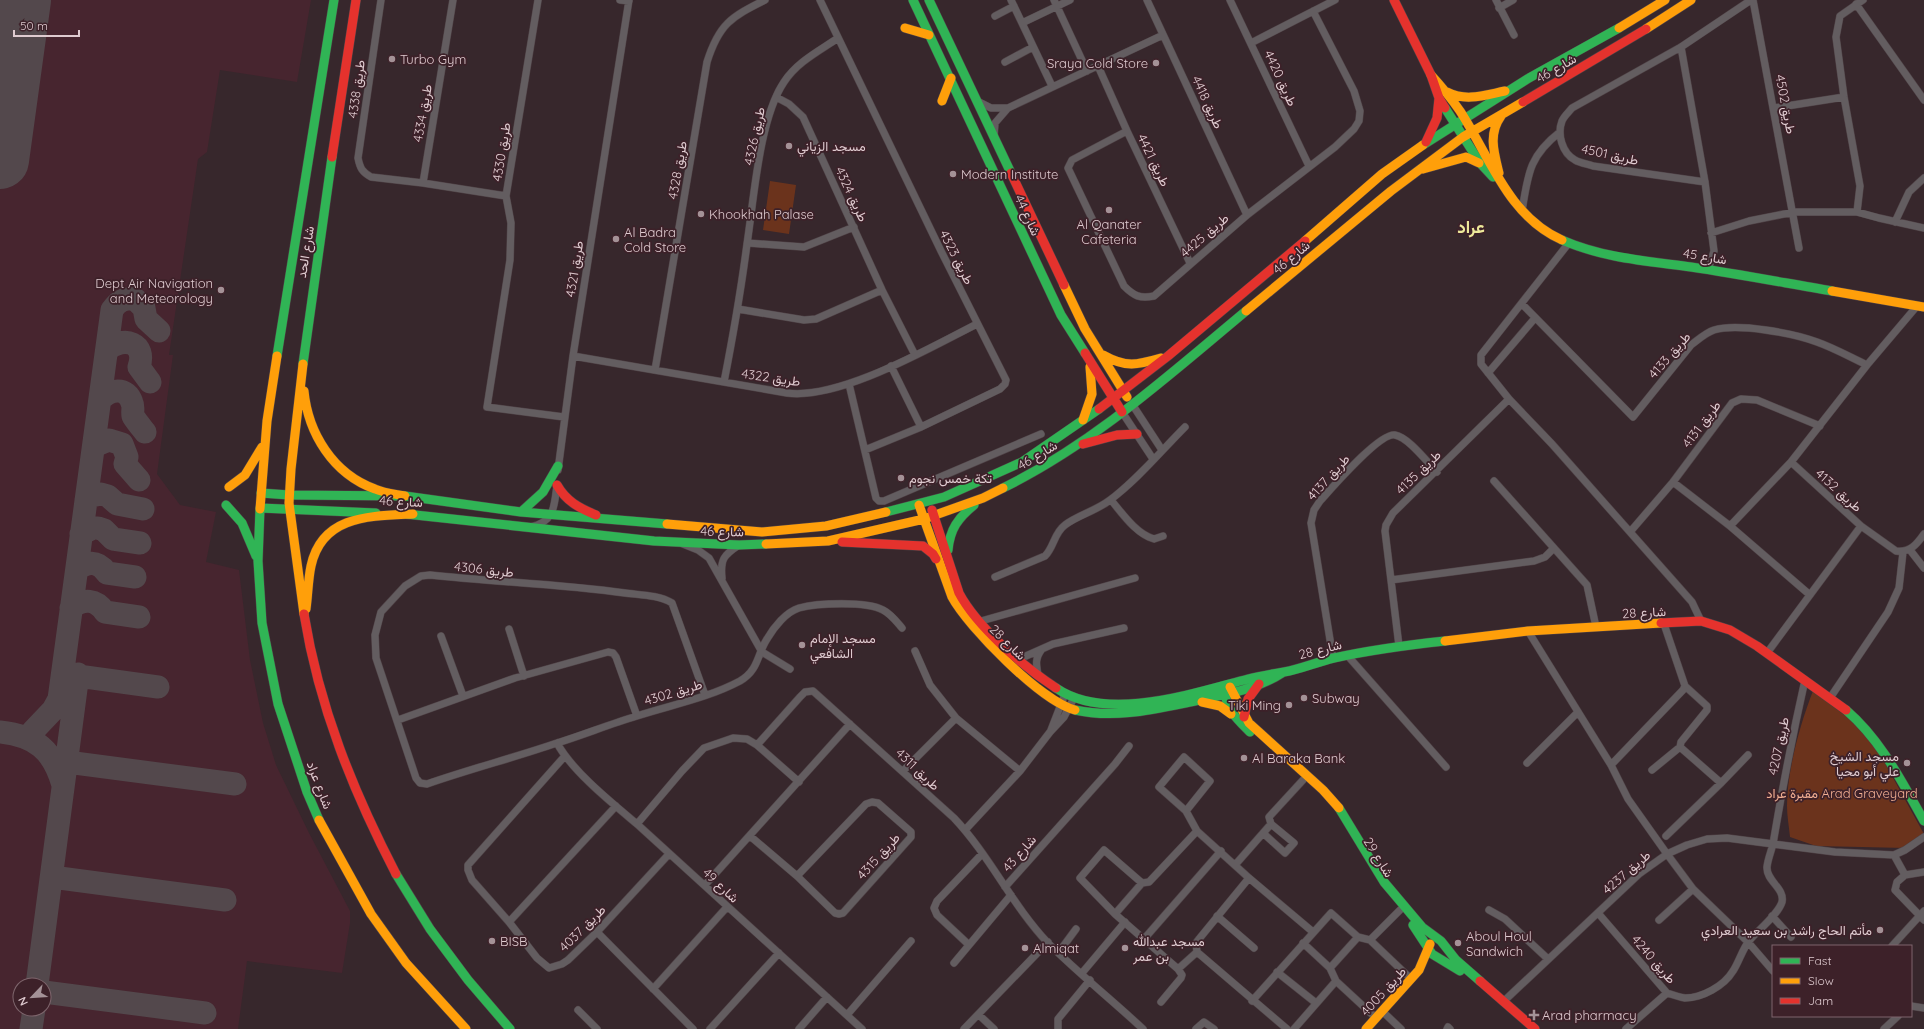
<svg xmlns="http://www.w3.org/2000/svg" width="1924" height="1029" viewBox="0 0 1924 1029" font-family="Quicksand,Vazirmatn,sans-serif">
<style>
.built{fill:#47252f;fill-rule:evenodd}
.green{fill:#6b331c}
.lines{fill:none;stroke-linecap:round;stroke-linejoin:round}
.taxiway{stroke:#53484c;stroke-width:23}
.runway{stroke:#53484c;stroke-width:58}
.street-casing{stroke:#504347;stroke-width:8}
.fast-casing{stroke:#504347;stroke-width:10}
.slow-casing{stroke:#504347;stroke-width:10}
.jam-casing{stroke:#504347;stroke-width:10}
.street{stroke:#635d60;stroke-width:7}
.fast{stroke:#30b455;stroke-width:9}
.slow{stroke:#ff9f0a;stroke-width:9}
.jam{stroke:#e5322d;stroke-width:9}
.poi-dot{fill:#a49297;stroke:#3d2129;stroke-width:1.5}
.labels{text-anchor:middle;stroke-width:3.5;stroke-linejoin:round;paint-order:stroke}
.poi-label{font-size:13px;fill:#dfcbd0;stroke:#3d2129;text-anchor:start}
.street-label{font-size:13px;fill:#dfcbd0;stroke:#3d2129}
.park-label{font-size:13px;fill:#f1ae92;stroke:#3d2129}
.district-label{font-size:17px;font-weight:bold;fill:#ede99a;stroke:#3d2129}
</style>
<rect width="100%" height="100%" fill="#37272c"/>
<path class="built" d="M0 0H311L297 82 220 70 207 152 198 159 169 355H173L157 474 180 505 216 512 206 562 239 570 250 660 263 723 276 765 309 833 350 911V923L342 973 247 961 238 1029H0ZM20 985H44V1009H20Z"/>
<path class="green" d="M770 181 796 185 789 234 763 230Z
M1813 691 1851 720 1876 747 1924 834 1906 848 1816 846 1790 837C1789 827 1787 816 1787 806 1787 771 1800 724 1813 691Z"/>
<g class="lines">
<path class="taxiway" d="M107 350C124 335 147 343 139 367L150 382
M100 400C110 389 127 386 132 403 134 407 132 412 133 416 136 421 141 427 145 432
M93 450 97 445 109 440 122 444 127 457 125 464 139 480
M86 500 91 496 101 494 108 496 117 504 143 509
M81 534 93 528H98L104 530 113 539 140 543
M77 569C89 561 98 561 107 573L135 577
M71 608C84 598 96 599 105 612L139 617
M78 676 158 687
M33 731 53 710 59 699 112 310C118 301 124 298 135 299L144 308 146 319 159 331
M0 732C36 736 53 750 63 785
M67 762 235 784
M52 877 225 900
M37 985 78 674
M44 992 205 1013
M31 1029 34 1009"/>
<path class="runway" d="M0 160 22 0"/>
<defs>
<path id="street" d="M381 0 358 158C360 168 362 172 371 177L423 183 506 196
M538 0 506 196 511 223 510 260 487 407 564 417
M620 0 629 1
M820 0 941 251 1006 380 1005 384 1000 389 921 427 865 450
M1011 0 1052 86
M1054 0 1087 71
M1147 0 1247 215
M1230 0 1309 166
M1496 0 1514 35
M1753 0 1799 248
M1856 4 1924 100
M1499 8 1513 0
M995 16 1014 6
M1022 23 1070 0
M1251 43 1335 0
M1681 47 1705 182 1714 251 1708 270
M1005 62 1033 47
M1098 66 1127 131 1190 263
M776 97 789 104 803 117 882 290 915 355
M977 101 991 108H1008
M1774 108 1844 97
M1127 131 1072 160 1068 168 1124 286C1134 296 1140 299 1154 296L1247 215 1335 147 1354 129 1359 121 1360 111 1354 91 1313 11
M994 137 995 123 1008 108 1163 35
M1705 182 1593 166C1587 164 1580 163 1575 160 1562 153 1557 134 1562 121 1564 116 1569 112 1572 108L1681 47 1751 0
M423 183 453 0
M1522 211C1528 174 1529 156 1560 132
M1857 212 1860 186 1844 97 1836 37 1840 16 1863 0
M1895 222 1909 192 1924 178
M1711 233 1749 221 1794 212H1857L1879 218 1924 228
M748 243 804 247 854 227
M1568 244 1481 355V364L1509 399 1552 444 1692 602 1701 621
M1522 304 1633 417 1691 345C1698 340 1705 333 1714 330 1738 323 1793 333 1817 342 1834 348 1850 357 1867 365
M738 309 804 320 816 319 882 290
M573 356 787 393C840 400 929 348 977 324
M891 366 921 427
M655 370 707 62C719 24 731 17 765 0
M1488 373 1535 318
M724 382C733 336 741 290 747 244 754 199 759 119 784 82 797 62 819 51 838 38
M849 384 876 498 879 501H884L1041 434
M1132 404 1162 450
M1122 412 1153 459
M1791 462 1861 526 1896 551C1910 553 1917 544 1924 534
M558 470 573 356 629 0
M1494 481 1587 585 1596 627
M1673 482 1730 526 1810 595
M1111 500C1122 513 1136 534 1154 539L1163 536
M1730 526 1791 462 1867 365 1917 306
M531 527C555 521 554 507 557 485
M1630 532 1673 482 1732 403 1741 399 1757 400 1820 426
M683 544 698 550 709 558 762 652 790 669
M1910 550 1924 568
M995 577 1045 556C1054 547 1054 533 1065 525 1078 515 1096 511 1110 500 1137 480 1161 451 1185 427
M722 578C720 559 724 555 739 545
M1391 580 1534 561 1545 557 1554 548
M981 621 1135 578
M509 629 524 676
M1528 631 1611 765 1628 799 1667 854 1693 889 1748 942 1773 971
M441 636 463 696
M1399 646 1385 531 1386 525 1393 513 1509 399
M915 651 930 685 956 718 1020 771
M1767 653 1861 526
M1347 655 1446 767
M1017 656H1026L1053 644 1124 628
M1333 658 1311 523 1314 510 1320 501C1332 488 1380 432 1395 435 1408 437 1427 462 1437 472
M1038 675C1036 664 1035 658 1042 649
M705 695 672 603C659 595 640 595 625 593 560 584 495 582 430 575L421 576 405 586 381 612 375 635 376 658 416 778 420 783 427 784C470 769 513 758 557 743 583 735 610 724 637 716 671 705 708 698 740 681 759 670 757 654 767 639 774 627 786 612 799 608 817 603 867 601 883 610 891 614 896 621 902 628
M1830 698 1888 612 1899 588 1903 552
M398 720 515 678 608 652 613 653 616 657 637 716
M1051 730 1065 694
M557 743C572 771 612 803 637 824L862 1029
M757 745 799 782
M564 757 468 865V870L472 880 509 922 537 958 549 968 562 964 568 960 597 932 669 854
M1184 757 1210 781 1186 811 1159 787Z
M1527 763 1578 712
M1611 765 1683 690 1685 686 1664 624
M1652 770 1680 747
M903 771 956 718
M1721 783 1748 755
M637 824 682 771 704 748 733 738 747 739 757 745 800 697 805 692 813 691 954 818C990 856 1012 905 1048 943 1078 973 1112 1000 1143 1029
M1271 824 1269 817 1303 780
M965 830 1020 771 1050 732 1064 717 1074 698
M1197 831 1249 878 1313 932
M750 836 797 876 835 913 839 914 843 913 911 837V832L878 803 872 802 866 804 797 876
M1666 836 1721 783 1680 747 1681 742 1707 710V706L1685 686
M1894 855 1905 875 1897 882 1895 890 1924 920
M1235 865 1271 824 1294 843 1285 853 1263 833
M1905 875 1924 872
M1142 883 1104 850 1080 878 1115 914 1142 883 1149 882 1197 831 1186 811
M705 885 850 724
M1005 887 1115 764 1129 746
M1489 910 1505 919 1548 959
M1598 913 1667 993C1673 995 1679 997 1685 998 1702 998 1724 986 1733 971 1739 962 1742 950 1749 941 1757 931 1778 915 1782 902 1785 888 1766 881 1767 867 1768 857 1773 848 1774 838 1783 785 1793 733 1805 680
M1115 914 1178 969
M1217 916 1254 948
M1772 916 1791 937
M1659 920 1693 889
M509 922 616 806
M597 932 693 1029
M1144 939 1221 851
M1370 940 1400 910
M1303 943 1330 968 1358 937
M968 944 937 915 934 908 937 901 982 854
M1892 946 1924 911
M1059 952 1076 929
M1197 952 1287 1029
M1197 952 1196 943 1199 939 1249 878
M954 963 1011 895
M1277 972 1316 1003
M1082 973 1125 922
M1336 981 1376 1018
M653 989 727 907
M1252 1001 1331 913 1358 937 1370 940 1411 979
M1504 1001 1639 874 1667 854 1687 845 1707 839 1727 838 1835 852 1894 855 1905 850 1924 837
M1161 1002 1181 978 1182 975 1178 969 1197 952
M1911 1006 1924 1008
M578 1010 597 1029
M1382 1011 1401 1029
M847 1015 911 941
M979 1015 994 1029
M710 1029 779 953
M799 1029 827 997
M964 1029 1048 942
M1058 1029V1019L1090 980
M1196 1029 1204 1022 1214 1029
M1294 1029 1336 981 1330 968
M1447 1029 1448 1027 1450 1029
M1626 1029 1667 993
M1884 1029 1898 1016"/>
<path id="fast" d="M913 0 1061 315 1085 353
M929 0 1011 173
M1445 108 1480 163 1493 177
M1423 145 1529 78 1619 28
M1562 240C1603 258 1647 261 1691 267 1738 274 1785 283 1832 291
M277 356 334 0
M303 364 332 157
M1003 488C1093 444 1169 375 1246 311
M261 493 289 495 405 496 521 512 667 524
M226 505 242 523 256 556
M260 508 376 513
M260 509 258 561 262 623 278 704 307 792 319 820
M521 512 543 492 558 466
M886 512 944 497 1022 462 1099 409
M406 514 654 541 739 545 766 544
M948 550C950 529 958 518 974 505
M1056 688C1107 723 1194 693 1248 679 1260 676 1272 674 1284 672 1301 669 1317 662 1334 658 1370 650 1408 645 1445 641
M1226 689C1223 707 1238 720 1250 732
M1075 710C1116 719 1155 709 1195 701 1225 694 1256 690 1282 673
M1846 710C1881 740 1902 782 1924 821
M1339 808 1384 882 1422 927 1441 941 1456 960 1480 981
M396 874 430 929 468 980 510 1029
M1413 925 1432 954 1460 971"/>
<path id="slow" d="M905 28 929 35
M1619 28 1665 0
M1646 29 1691 0
M1431 75C1441 86 1451 98 1460 111 1490 157 1508 216 1562 240
M1447 92C1466 102 1485 95 1505 91
M942 101 951 78
M1423 169 1466 157 1479 163
M1499 173C1494 153 1488 134 1501 116
M1305 241 1382 174 1423 145
M1064 285 1085 329 1127 397
M1832 291 1924 307
M1246 311 1391 191 1463 137 1523 102
M1103 355C1126 368 1137 365 1161 358
M303 364 291 469 289 503 304 614
M304 391C308 433 333 474 375 489 384 493 395 494 405 496
M1083 420 1092 394 1090 367
M229 487 245 475 262 447
M919 505 952 597C968 627 1042 702 1075 710
M260 509 267 421 277 356
M667 524 762 532 826 526 886 512
M766 544 828 541 924 519 983 498 1003 488
M306 609C308 595 308 580 311 566 322 515 370 516 413 514
M1445 641 1528 631 1661 623
M1230 687 1249 723 1323 790 1339 808
M1202 702 1220 706 1231 714
M319 820 371 914 406 963 466 1029
M1366 1029 1419 970 1430 944"/>
<path id="jam" d="M1394 0 1431 75 1439 98 1445 108
M1523 102 1646 29
M1426 142 1437 118 1439 98
M332 157 356 0
M1011 173 1064 285
M1085 353 1122 412
M1099 409 1168 356 1305 241
M1083 444 1117 435 1137 434
M557 485C566 501 579 508 596 515
M932 510 959 593C977 627 1024 667 1056 688
M842 542 923 546 933 554 936 559
M304 614C319 707 353 791 396 874
M1661 623 1701 621 1730 630 1757 646 1846 710
M1244 717 1248 699 1259 684
M1480 981 1535 1029"/>
</defs>
<use href="#street" class="street-casing"/>
<use href="#fast" class="fast-casing"/>
<use href="#slow" class="slow-casing"/>
<use href="#jam" class="jam-casing"/>
<use href="#street" class="street"/>
<use href="#fast" class="fast"/>
<use href="#slow" class="slow"/>
<use href="#jam" class="jam"/>
</g>
<g class="poi-dot">
<circle cx="392" cy="59" r="4"/>
<circle cx="1156" cy="63" r="4"/>
<circle cx="789" cy="146" r="4"/>
<circle cx="953" cy="174" r="4"/>
<circle cx="1109" cy="210" r="4"/>
<circle cx="701" cy="214" r="4"/>
<circle cx="616" cy="239" r="4"/>
<circle cx="221" cy="290" r="4"/>
<circle cx="901" cy="478" r="4"/>
<circle cx="802" cy="645" r="4"/>
<circle cx="1304" cy="698" r="4"/>
<circle cx="1289" cy="705" r="4"/>
<circle cx="1244" cy="758" r="4"/>
<circle cx="1907" cy="763" r="4"/>
<circle cx="1880" cy="930" r="4"/>
<circle cx="492" cy="941" r="4"/>
<circle cx="1458" cy="943" r="4"/>
<circle cx="1025" cy="948" r="4"/>
<circle cx="1125" cy="948" r="4"/>
<path d="M1532 1009h4v4h4v4h-4v4h-4v-4h-4v-4h4z"/>
</g>
<g class="labels">
<g class="poi-label">
<text x="400" y="64">Turbo Gym</text>
<text x="1148" y="68" text-anchor="end">Sraya Cold Store</text>
<text x="797" y="151">مسجد الزياني</text>
<text x="961" y="179">Modern Institute</text>
<text x="709" y="219">Khookhah Palase</text>
<text x="1109" y="229" text-anchor="middle">Al Qanater<tspan x="1109" dy="15">Cafeteria</tspan></text>
<text x="624" y="237">Al Badra<tspan x="624" dy="15">Cold Store</tspan></text>
<text x="213" y="288" text-anchor="end">Dept Air Navigation<tspan x="213" dy="15">and Meteorology</tspan></text>
<text x="909" y="483">تكة خمس نجوم</text>
<text x="810" y="643">مسجد الإمام<tspan x="810" dy="15">الشافعي</tspan></text>
<text x="1312" y="703">Subway</text>
<text x="1281" y="710" text-anchor="end">Tiki Ming</text>
<text x="1899" y="761" text-anchor="end">مسجد الشيخ<tspan x="1899" dy="15">علي أبو محيا</tspan></text>
<text x="1252" y="763">Al Baraka Bank</text>
<text x="1872" y="935" text-anchor="end">مأتم الحاج راشد بن سعيد العرادي</text>
<text x="1466" y="941">Aboul Houl<tspan x="1466" dy="15">Sandwich</tspan></text>
<text x="500" y="946">BISB</text>
<text x="1133" y="946">مسجد عبدالله<tspan x="1133" dy="15">بن عمر</tspan></text>
<text x="1033" y="953">Almiqat</text>
<text x="1542" y="1020">Arad pharmacy</text>
</g>
<g class="street-label">
<text transform="translate(1556 68) rotate(-30)" y="5">شارع 46</text>
<text transform="translate(1281 78) rotate(65)" y="5">طريق 4420</text>
<text transform="translate(356 89) rotate(-82)" y="5">طريق 4338</text>
<text transform="translate(1208 102) rotate(65)" y="5">طريق 4418</text>
<text transform="translate(1786 104) rotate(79)" y="5">طريق 4502</text>
<text transform="translate(422 113) rotate(-80)" y="5">طريق 4334</text>
<text transform="translate(754 136) rotate(-78)" y="5">طريق 4326</text>
<text transform="translate(501 152) rotate(-81)" y="5">طريق 4330</text>
<text transform="translate(1610 154) rotate(12)" y="5">طريق 4501</text>
<text transform="translate(1154 160) rotate(64)" y="5">طريق 4421</text>
<text transform="translate(677 170) rotate(-80)" y="5">طريق 4328</text>
<text transform="translate(852 194) rotate(65)" y="5">طريق 4324</text>
<text transform="translate(1028 215) rotate(65)" y="5">شارع 44</text>
<text transform="translate(1204 235) rotate(-41)" y="5">طريق 4425</text>
<text transform="translate(305 252) rotate(-81)" y="5">شارع الحد</text>
<text transform="translate(1705 256) rotate(9)" y="5">شارع 45</text>
<text transform="translate(957 257) rotate(63)" y="5">طريق 4323</text>
<text transform="translate(1291 257) rotate(-40)" y="5">شارع 46</text>
<text transform="translate(574 269) rotate(-81)" y="5">طريق 4321</text>
<text transform="translate(1669 355) rotate(-49)" y="5">طريق 4133</text>
<text transform="translate(771 377) rotate(8)" y="5">طريق 4322</text>
<text transform="translate(1701 424) rotate(-53)" y="5">طريق 4131</text>
<text transform="translate(1037 455) rotate(-31)" y="5">شارع 46</text>
<text transform="translate(1418 472) rotate(-44)" y="5">طريق 4135</text>
<text transform="translate(1328 477) rotate(-48)" y="5">طريق 4137</text>
<text transform="translate(1839 490) rotate(42)" y="5">طريق 4132</text>
<text transform="translate(401 501) rotate(3)" y="5">شارع 46</text>
<text transform="translate(722 531) rotate(1)" y="5">شارع 46</text>
<text transform="translate(484 569) rotate(6)" y="5">طريق 4306</text>
<text transform="translate(1644 612) rotate(-3)" y="5">شارع 28</text>
<text transform="translate(1008 642) rotate(44)" y="5">شارع 28</text>
<text transform="translate(1320 649) rotate(-14)" y="5">شارع 28</text>
<text transform="translate(673 692) rotate(-17)" y="5">طريق 4302</text>
<text transform="translate(1778 746) rotate(-78)" y="5">طريق 4207</text>
<text transform="translate(918 769) rotate(43)" y="5">طريق 4311</text>
<text transform="translate(320 785) rotate(69)" y="5">شارع عراد</text>
<text transform="translate(1019 853) rotate(-49)" y="5">شارع 43</text>
<text transform="translate(878 856) rotate(-48)" y="5">طريق 4315</text>
<text transform="translate(1379 857) rotate(58)" y="5">شارع 29</text>
<text transform="translate(1626 872) rotate(-41)" y="5">طريق 4237</text>
<text transform="translate(721 885) rotate(43)" y="5">شارع 49</text>
<text transform="translate(582 928) rotate(-45)" y="5">طريق 4037</text>
<text transform="translate(1654 959) rotate(49)" y="5">طريق 4240</text>
<text transform="translate(1383 991) rotate(-48)" y="5">طريق 4005</text>
</g>
<g class="park-label">
<text x="1842" y="798">مقبرة عراد Arad Graveyard</text>
</g>
<g class="district-label">
<text x="1471" y="233">عراد</text>
</g>
</g>
<rect x="1772" y="945" width="140" height="72" fill="#3d2129" stroke="#7e656c"/>
<rect x="1780" y="958" width="20" height="6" fill="#30b455" stroke="#7e656c"/>
<text x="1808" y="965" font-size="12" fill="#dfcbd0">Fast</text>
<rect x="1780" y="978" width="20" height="6" fill="#ff9f0a" stroke="#7e656c"/>
<text x="1808" y="985" font-size="12" fill="#dfcbd0">Slow</text>
<rect x="1780" y="998" width="20" height="6" fill="#e5322d" stroke="#7e656c"/>
<text x="1808" y="1005" font-size="12" fill="#dfcbd0">Jam</text>
<g transform="translate(32 997) rotate(245)"><circle r="19" fill="#3d2129" stroke="#7e656c"/>
<path d="M0-3L7 15L0 10L-7 15Z" fill="#a49297"/>
<text y="-6" font-size="11" font-weight="bold" text-anchor="middle" fill="#dfcbd0">N</text>
</g>
<path d="M14 30v6h65v-6" fill="none" stroke="#dfcbd0" stroke-width="2"/>
<text x="20" y="30" font-size="12" fill="#dfcbd0" stroke="#3d2129" stroke-width="3" paint-order="stroke">50 m</text>
</svg>
